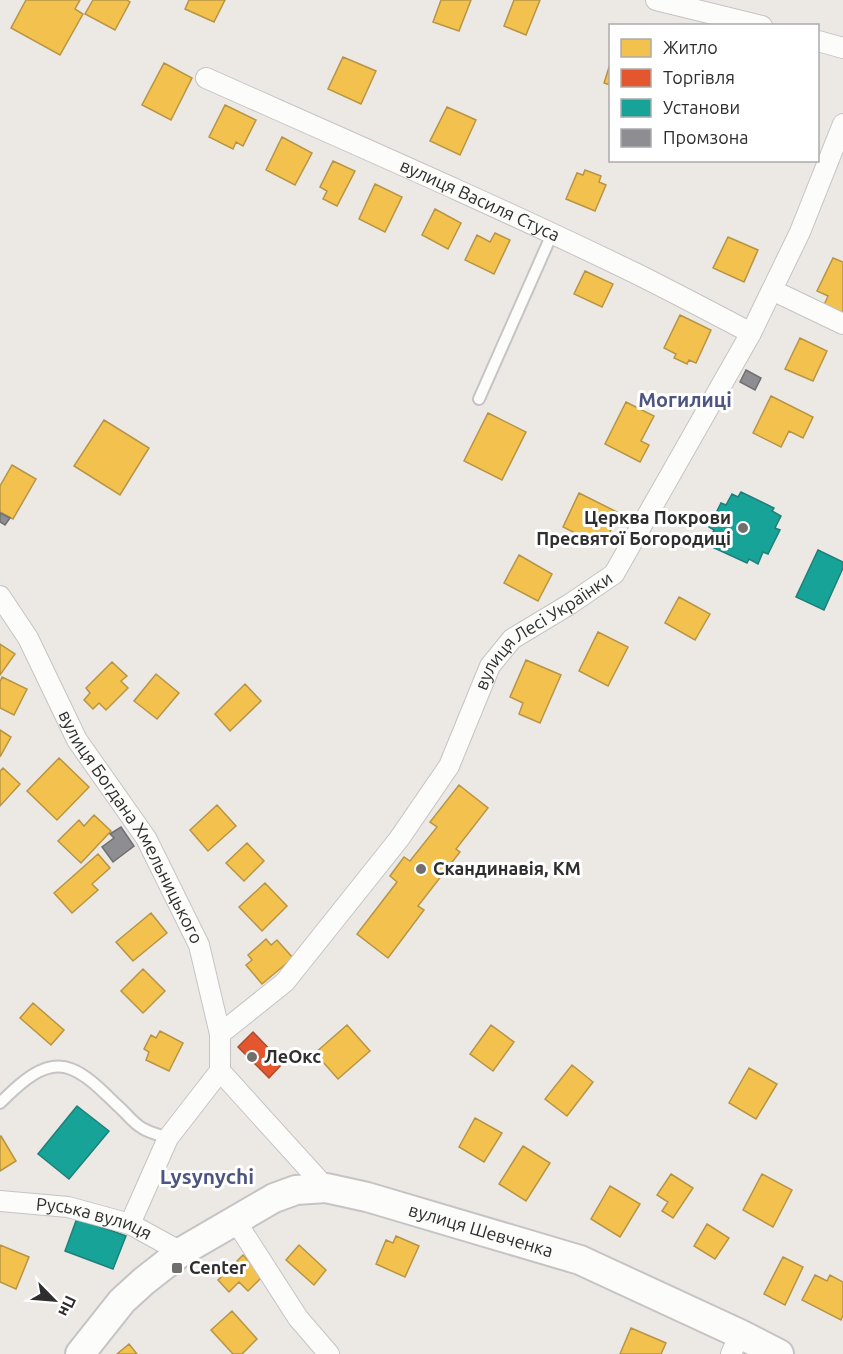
<svg xmlns="http://www.w3.org/2000/svg" width="843" height="1354" viewBox="0 0 843 1354" font-family="Ubuntu,sans-serif">
<style>
.homes{fill:#f2c14e;stroke:#b79544;stroke-width:1.5}
.shops{fill:#e4572e;stroke:#ad4b2e;stroke-width:1.5}
.public{fill:#17a398;stroke:#1e8078;stroke-width:1.5}
.industry{fill:#8d8d92;stroke:#707074;stroke-width:1.5}
.lines{fill:none;stroke-linecap:round;stroke-linejoin:round}
.lane-casing{stroke:#c5c4c5;stroke-width:14}
.street-casing{stroke:#c5c4c5;stroke-width:22}
.secondary-casing{stroke:#c5c4c5;stroke-width:32}
.lane{stroke:#fcfcfb;stroke-width:10}
.street{stroke:#fcfcfb;stroke-width:20}
.secondary{stroke:#fcfcfb;stroke-width:28}
.poi-dot{fill:#706f6e;stroke:#fff;stroke-width:2}
.labels{text-anchor:middle;stroke-width:6;stroke-linejoin:round;paint-order:stroke}
.street-label{font-size:18px;fill:#2e2e2e;stroke:#fff}
.poi-label{font-size:18px;font-weight:bold;fill:#2e2e2e;stroke:#fff;text-anchor:start}
.neighbourhood-label{font-size:20px;font-weight:bold;fill:#4d5680;stroke:#fff}
.quarter-label{font-size:21px;font-weight:bold;fill:#4d5680;stroke:#fff}
</style>
<rect width="100%" height="100%" fill="#ece8e4"/>
<path class="homes" d="M26 0H80L75 9 83 14 60 55 11 28Z
M93 0H127L130 2 115 30 85 14Z
M189 0H225L214 22 185 9Z
M441 0H471L459 31 433 22Z
M514 0H540L526 35 504 26Z
M343 57 376 71 361 104 328 89Z
M164 63 192 78 171 120 142 105Z
M610 64V85L604 83Z
M225 105 256 120 243 146 236 142 233 149 209 137Z
M447 107 476 120 460 155 430 141Z
M282 137 312 153 295 185 266 170Z
M333 161 355 171 337 206 323 199 327 191 320 187Z
M585 170 601 176 599 182 606 185 595 211 566 199 577 173 583 175Z
M375 184 402 197 385 232 359 219Z
M435 209 461 223 448 249 422 235Z
M495 233 510 240 494 274 465 260 477 235 490 242Z
M728 237 758 250 744 282 713 268Z
M833 258 843 262V313L824 305 828 296 817 291Z
M585 271 613 284 602 307 574 294Z
M680 315 711 330 696 363 689 360 687 364 674 358 676 354 664 348Z
M800 338 827 351 813 381 785 369Z
M771 396 813 417 803 438 789 431 781 447 753 433Z
M626 402 654 416 641 441 649 445 640 462 605 444Z
M488 413 526 432 502 480 464 461Z
M104 420 149 448 120 495 74 466Z
M12 465 36 479 13 519 0 512V486Z
M579 493 619 513 603 547 563 527Z
M519 555 552 574 538 601 504 583Z
M679 597 710 614 695 640 665 623Z
M598 632 628 647 608 686 579 671Z
M0 644 15 654 0 675Z
M526 660 561 675 540 723 519 714 523 703 510 697Z
M112 662 127 676 121 681 128 688 106 710 99 703 93 709 84 700 90 693 86 688Z
M156 674 179 693 157 719 134 701Z
M2 677 27 689 14 715 0 708V682Z
M245 684 261 701 230 731 215 714Z
M0 730 11 737 0 757Z
M59 758 89 787 57 820 27 791Z
M3 768 20 784 0 806V771Z
M459 785 488 808 456 849 460 852 418 906 424 910 388 958 357 934 397 882 390 876 404 857 410 861 437 827 430 822Z
M217 805 236 826 208 851 190 830Z
M94 815 111 831 81 863 58 841 79 820 84 826Z
M247 843 264 861 244 881 226 863Z
M98 854 110 868 92 884 98 890 72 913 54 893Z
M265 883 287 906 262 931 239 907Z
M151 913 167 933 133 961 116 942Z
M266 939 271 945 277 940 293 958 262 984 246 965 252 960 248 955Z
M143 969 165 991 143 1013 121 991Z
M33 1003 64 1030 51 1045 20 1018Z
M347 1025 370 1051 338 1079 315 1053Z
M491 1025 514 1042 493 1071 470 1054Z
M160 1031 183 1043 169 1071 146 1060 149 1052 144 1049 151 1035 156 1038Z
M572 1065 593 1082 567 1116 545 1099Z
M749 1068 777 1084 756 1119 729 1103Z
M475 1118 502 1133 484 1162 459 1147Z
M1 1136 16 1161 0 1171V1137Z
M523 1146 550 1163 526 1201 499 1184Z
M671 1174 693 1188 673 1218 662 1211 668 1202 657 1195Z
M762 1174 792 1190 773 1227 743 1210Z
M610 1186 640 1204 620 1237 591 1219Z
M707 1224 729 1238 715 1259 694 1246Z
M396 1236 419 1246 405 1277 376 1264 386 1240 393 1243Z
M0 1245 29 1257 16 1289 0 1282Z
M299 1245 326 1270 314 1285 286 1260Z
M243 1255 263 1276 248 1291 239 1282 229 1292 218 1280Z
M783 1257 803 1267 785 1305 764 1294Z
M815 1275 827 1281 830 1275 843 1282V1315L841 1320 802 1300Z
M232 1311 257 1339 242 1354H233L211 1330Z
M631 1328 666 1343 661 1354H620Z
M129 1344 137 1354H117Z"/>
<path class="shops" d="M253 1032 283 1063 269 1078 238 1047Z"/>
<path class="public" d="M741 492 774 508 772 511 781 516 775 528 780 530 768 554 763 552 758 564 749 559 747 563 714 548 716 544 709 540 714 530 709 527 721 503 726 505 732 494 738 497Z
M818 550 843 562V568L824 610 796 597Z
M77 1106 109 1131 69 1179 38 1154Z
M77 1218 126 1236 113 1269 65 1251Z"/>
<path class="industry" d="M746 370 761 378 755 390 740 382Z
M0 513 10 518 5 525 0 522Z
M121 827 134 846 113 862 102 847 114 838 110 834Z"/>
<g class="lines">
<defs>
<path id="lane" d="M479 399 552 234
M0 1103C17 1086 44 1058 71 1069 89 1076 104 1093 118 1106 126 1113 133 1123 142 1128 150 1133 160 1135 168 1138"/>
<g id="street">
<path d="M656 0 762 26"/>
<path d="M818 41 843 48"/>
<path id="s1" d="M206 78C350 142 495 205 637 274 675 293 713 313 751 333"/>
<path d="M772 290 843 324"/>
<path id="s2" d="M0 596 28 638 77 740 146 838 199 945 220 1034V1071"/>
<path id="s3" d="M220 1034 285 982 399 839 449 766 490 666 512 639 570 604 614 574 751 333 800 232 843 124"/>
<path id="s4" d="M0 1201 68 1207 130 1224 181 1252"/>
<path d="M235 1220 298 1318 329 1354"/>
<path d="M130 1224 168 1138 220 1071 326 1188"/>
<path d="M731 1354 740 1334"/>
</g>
<g id="secondary">
<path id="s5" d="M80 1354 122 1301 144 1281 181 1252 274 1198 296 1190 326 1188 367 1197 580 1260 740 1334 779 1354"/>
</g>
</defs>
<use href="#lane" class="lane-casing"/>
<use href="#street" class="street-casing"/>
<use href="#secondary" class="secondary-casing"/>
<use href="#lane" class="lane"/>
<use href="#street" class="street"/>
<use href="#secondary" class="secondary"/>
</g>
<g class="poi-dot">
<circle cx="743" cy="528" r="6"/>
<circle cx="421" cy="869" r="6"/>
<circle cx="252" cy="1057" r="6"/>
<rect x="171" y="1262" width="12" height="12" rx="3"/>
</g>
<g class="labels">
<g class="street-label">
<text dy="6" stroke="none"><textPath href="#s1" startOffset="300">вулиця Василя Стуса</textPath></text>
<text dy="6" stroke="none"><textPath href="#s3" startOffset="526">вулиця Лесі Українки</textPath></text>
<text dy="6" stroke="none"><textPath href="#s2" startOffset="266">вулиця Богдана Хмельницького</textPath></text>
<text dy="6" stroke="none"><textPath href="#s4" startOffset="96">Руська вулиця</textPath></text>
<text dy="6" stroke="none"><textPath href="#s5" startOffset="466">вулиця Шевченка</textPath></text>
</g>
<g class="poi-label">
<text x="731" y="524" text-anchor="end">Церква Покрови<tspan x="731" dy="21">Пресвятої Богородиці</tspan></text>
<text x="433" y="875">Скандинавія, КМ</text>
<text x="264" y="1063">ЛеОкс</text>
<text x="189" y="1274">Center</text>
</g>
<g class="neighbourhood-label">
<text x="685" y="407">Могилиці</text>
</g>
<g class="quarter-label">
<text x="207" y="1184">Lysynychi</text>
</g>
</g>
<rect x="609" y="24" width="210" height="138" fill="#ffffff" stroke="#ababab" stroke-width="1.5"/>
<rect x="621" y="39" width="30" height="18" fill="#f2c14e" stroke="#ababab" stroke-width="1.5"/>
<text x="663" y="54" font-size="18" fill="#2e2e2e">Житло</text>
<rect x="621" y="69" width="30" height="18" fill="#e4572e" stroke="#ababab" stroke-width="1.5"/>
<text x="663" y="84" font-size="18" fill="#2e2e2e">Торгівля</text>
<rect x="621" y="99" width="30" height="18" fill="#17a398" stroke="#ababab" stroke-width="1.5"/>
<text x="663" y="114" font-size="18" fill="#2e2e2e">Установи</text>
<rect x="621" y="129" width="30" height="18" fill="#8d8d92" stroke="#ababab" stroke-width="1.5"/>
<text x="663" y="144" font-size="18" fill="#2e2e2e">Промзона</text>
<g transform="translate(54 1300) rotate(115)" stroke="#ffffff" stroke-width="4.5" paint-order="stroke">
<path d="M0-4.5L10 22L0 15L-10 22Z" fill="#2e2e2e"/>
<text y="-9" font-size="16" font-weight="bold" text-anchor="middle" fill="#2e2e2e">Пн</text>
</g>
</svg>
